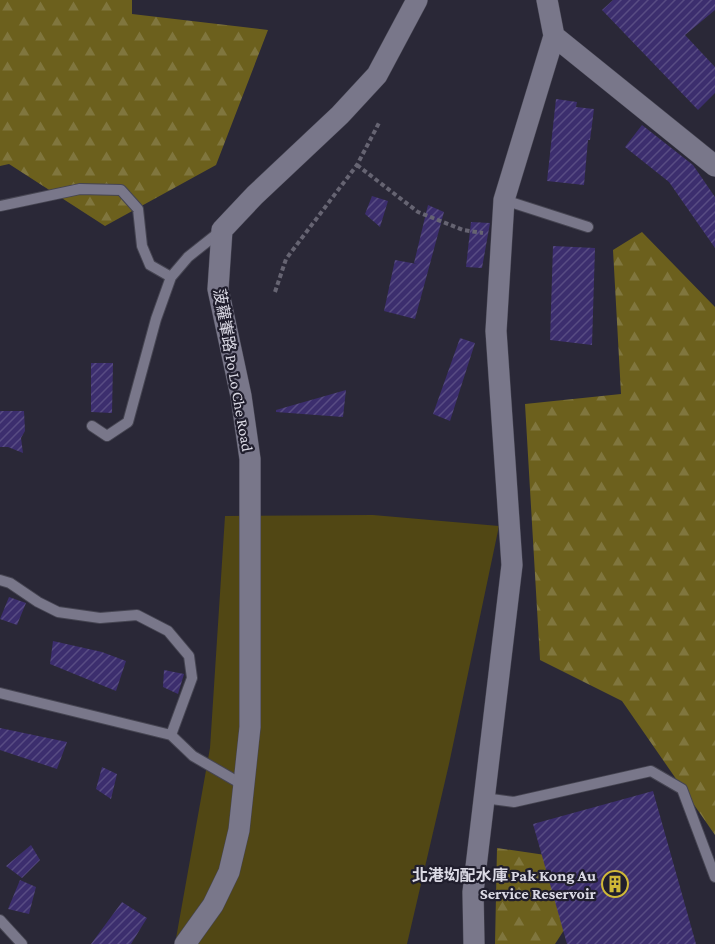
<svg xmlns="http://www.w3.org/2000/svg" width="715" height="944" viewBox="0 0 715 944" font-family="'Crimson Pro','Noto Sans TC',serif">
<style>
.grass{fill:#514714}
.forest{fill:url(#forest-firs)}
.building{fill:url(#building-hatch)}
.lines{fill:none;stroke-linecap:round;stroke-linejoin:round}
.lane-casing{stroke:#464552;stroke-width:12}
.street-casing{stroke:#464552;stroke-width:22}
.path{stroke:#666472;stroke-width:4;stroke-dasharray:4.5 3;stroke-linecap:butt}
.lane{stroke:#79778a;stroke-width:10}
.street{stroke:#79778a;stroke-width:21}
.labels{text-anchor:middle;stroke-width:4.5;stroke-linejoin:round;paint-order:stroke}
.street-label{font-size:16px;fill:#dbdae5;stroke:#201e2d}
.poi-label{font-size:16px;font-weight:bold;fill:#dbdae5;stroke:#201e2d;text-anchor:end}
</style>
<defs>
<pattern id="forest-firs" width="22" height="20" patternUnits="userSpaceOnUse" patternTransform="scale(1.5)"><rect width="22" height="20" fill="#6c601d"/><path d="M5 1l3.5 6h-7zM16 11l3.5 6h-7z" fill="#80763e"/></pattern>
<pattern id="building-hatch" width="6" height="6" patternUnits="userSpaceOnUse" patternTransform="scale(1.5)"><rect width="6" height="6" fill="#3c2e6e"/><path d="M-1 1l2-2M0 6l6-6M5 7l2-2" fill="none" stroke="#584c83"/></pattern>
</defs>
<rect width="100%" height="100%" fill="#2a2837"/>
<path class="grass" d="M373 515 499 526 449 764 407 944H175L210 748 225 516Z"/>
<path class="forest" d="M0 0H132V14L268 30 216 165 105 226 9 164 0 166Z
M642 232 715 307V835L622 701 540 660 525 404 621 394 613 250Z
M497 848 559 857 579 907 555 944H495Z"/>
<path class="building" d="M613 0H715V10L685 35 715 67V93L698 110 602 10Z
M556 99 577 102 576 107 594 109 590 140H588L584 185 547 181Z
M642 125 693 165 715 197V248L669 182 625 147Z
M372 196 388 201 380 227 365 214Z
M428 205 444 212 415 319 384 311 395 260 417 264 414 263Z
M471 222 490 223 482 268 466 267Z
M553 246 595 248 592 345 550 340Z
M460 338 475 343 450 421 433 414Z
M91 363H113L112 413 91 412Z
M346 390 343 417 276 412V410Z
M0 411H24L25 431 21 438 23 453 8 447H0Z
M9 597 26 603 17 625 0 619Z
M53 641 102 652 126 661 116 691 50 664Z
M164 670 184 674 178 694 163 687Z
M0 728 67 742 57 769 0 750Z
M102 767 117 774 111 799 96 789Z
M653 791 696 944H567L533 824Z
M31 845 40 860 22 878 6 866Z
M20 880 36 887 29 914 8 909Z
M122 902 147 918 131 944H91Z"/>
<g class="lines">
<defs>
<path id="lane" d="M504 200 588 227
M0 206 80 189 121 190 138 209 142 246 150 265 171 277
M92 426 107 436 128 422 156 319 171 277 188 257 222 230
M0 580 10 583 38 602 58 612 100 618 137 615 168 631 189 656 192 678 171 735 193 756 245 786
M0 693 171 735
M484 798 514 802 651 771 682 789 715 877
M0 920 22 944"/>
<path id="street" d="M547 0 554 36 715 166
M185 944 213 905 229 872 239 830 250 727V459L241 396 218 289 222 230 255 195 340 115 377 75 417 0
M474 944 473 892 512 565 496 331 504 200 554 36"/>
</defs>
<use href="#lane" class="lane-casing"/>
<use href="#street" class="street-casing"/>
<path class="path" d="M357 165 418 212 463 230 483 233
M275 292 286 259 357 165 380 121"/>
<use href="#lane" class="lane"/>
<use href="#street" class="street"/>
</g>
<defs>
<symbol id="building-ring" viewBox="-11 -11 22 22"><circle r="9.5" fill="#201e2d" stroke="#cfb837" stroke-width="1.5"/><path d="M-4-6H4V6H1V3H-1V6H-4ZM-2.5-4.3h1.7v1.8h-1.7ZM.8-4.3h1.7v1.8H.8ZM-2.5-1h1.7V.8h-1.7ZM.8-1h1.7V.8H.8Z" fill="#cfb837"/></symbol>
</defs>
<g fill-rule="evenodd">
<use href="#building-ring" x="600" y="869" width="30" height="30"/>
</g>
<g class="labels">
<g class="street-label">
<text transform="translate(234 370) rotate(80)" y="6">菠蘿輋路 Po Lo Che Road</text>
</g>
<g class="poi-label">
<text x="596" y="881">北港㘭配水庫 Pak Kong Au<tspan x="596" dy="18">Service Reservoir</tspan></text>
</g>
</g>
</svg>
